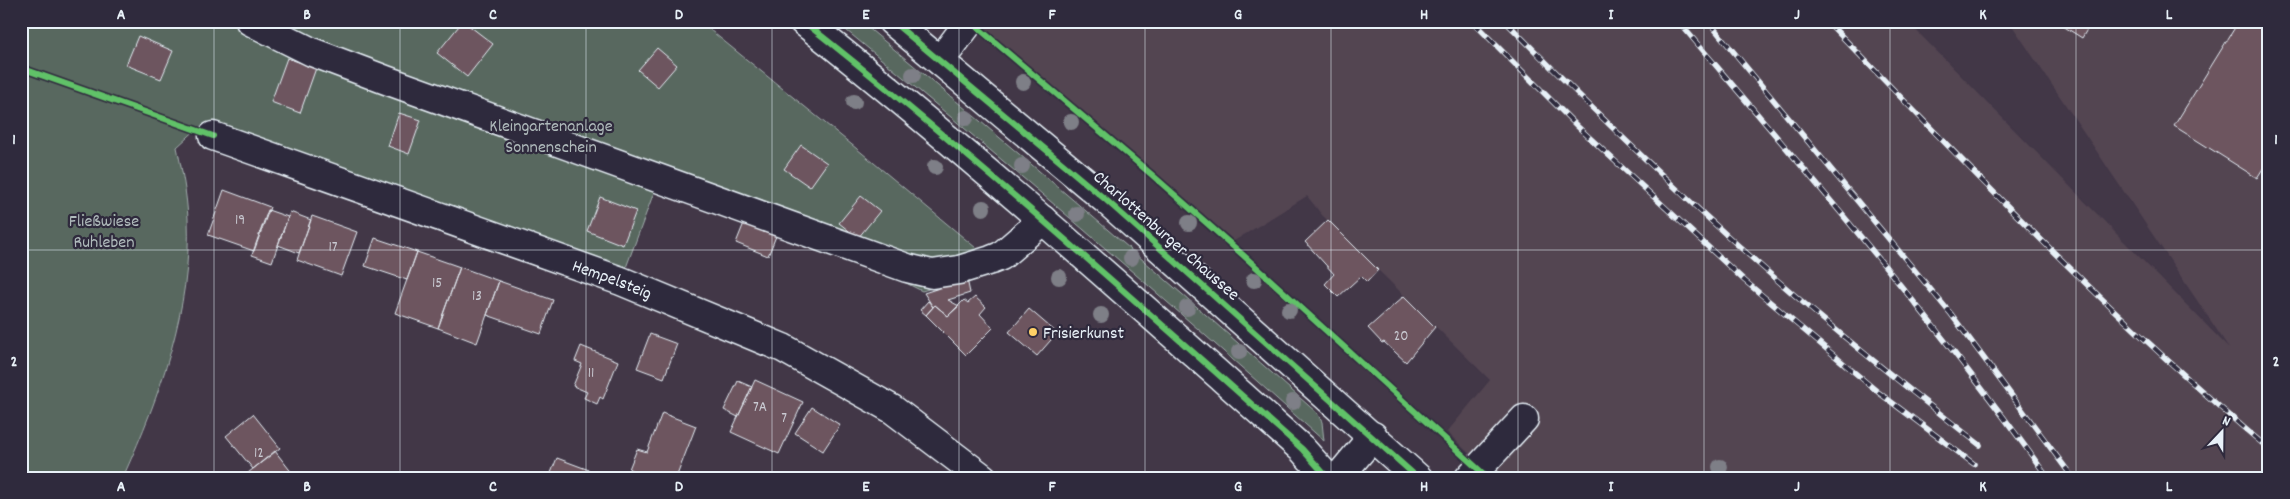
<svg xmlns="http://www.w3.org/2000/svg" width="2290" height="499" viewBox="0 0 2290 499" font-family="Dekko,sans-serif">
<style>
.built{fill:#524451}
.green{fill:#59685f;stroke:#a0acac}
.building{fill:#6d555f;stroke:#e8f1f8}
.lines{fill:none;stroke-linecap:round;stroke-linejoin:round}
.minor-casing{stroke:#e8f1f8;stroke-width:31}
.major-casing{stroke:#e8f1f8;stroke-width:31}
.minor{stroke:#2f2a3d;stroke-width:28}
.major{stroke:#2f2a3d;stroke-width:28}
.rail-casing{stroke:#e8f1f8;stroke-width:5.5}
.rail{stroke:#2f2a3d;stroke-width:4;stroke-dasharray:11;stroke-linecap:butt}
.cycleway-casing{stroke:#2f2a3d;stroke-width:9}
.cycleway{stroke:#61c268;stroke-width:6}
.tree{fill:#7e7f87}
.grid{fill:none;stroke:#e8f1f8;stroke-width:1;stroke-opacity:0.55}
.poi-dot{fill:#ffd166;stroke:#2f2a3d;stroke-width:2}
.labels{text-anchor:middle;stroke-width:4.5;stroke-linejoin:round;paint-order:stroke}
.number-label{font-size:15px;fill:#c9cad2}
.park-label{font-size:18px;fill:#afbabb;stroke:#2f2a3d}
.street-label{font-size:18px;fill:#e8f1f8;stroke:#2f2a3d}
.poi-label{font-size:18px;fill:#e8f1f8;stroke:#2f2a3d;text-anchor:start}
.neatline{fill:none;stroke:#e8f1f8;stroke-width:2}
.grid-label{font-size:16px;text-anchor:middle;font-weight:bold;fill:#e8f1f8}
</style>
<rect width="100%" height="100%" fill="#423747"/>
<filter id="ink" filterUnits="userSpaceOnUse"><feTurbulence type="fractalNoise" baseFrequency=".02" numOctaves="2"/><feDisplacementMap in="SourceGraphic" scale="10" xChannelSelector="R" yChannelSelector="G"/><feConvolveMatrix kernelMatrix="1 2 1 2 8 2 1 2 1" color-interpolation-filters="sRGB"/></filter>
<g filter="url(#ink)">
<path class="built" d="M977 21H1907L2229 348 2009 21H2269V478H1494L1447 432 1490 380 1322 215 1307 196 1234 241Z"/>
<path class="green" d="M21 21H699L862 153 1000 268 922 291 890 275 657 184 621 281 213 136 199 127 177 147C182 171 187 195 188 219 192 308 160 395 124 475L123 478H21Z
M835 21H860C1015 149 1167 279 1317 413L1322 422 1324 441C1164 297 1001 157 835 21Z"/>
<path class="building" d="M79 21H97L94 28Z
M463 21 493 44 467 77 437 53Z
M2055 21H2092L2082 38Z
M2239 21H2269V159L2257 178 2174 126Z
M138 36 173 51 161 79 126 65Z
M657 48 677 65 658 87 638 70Z
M287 58 316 68 300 113 271 102Z
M399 113 421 120 409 154 388 146Z
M801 145 827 163 810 187 784 169Z
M224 190 270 207 254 251 208 235Z
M861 196 880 211 858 238 839 223Z
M600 197 636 211 623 245 587 231Z
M268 210 288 217 272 262 252 255Z
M290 212 311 220 299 253 278 245Z
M312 216 357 232 341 276 297 260Z
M746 218 778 231 768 256 736 243Z
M1328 220 1378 270 1367 282 1361 276 1338 297 1325 284 1334 274 1305 242Z
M375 238 417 252 407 280 365 266Z
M417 252 460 267 438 328 395 313Z
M460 267 499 281 477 343 438 328Z
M967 279 970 293 948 300 959 306 948 316 935 305 933 307 924 293Z
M499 281 553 300 541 334 487 315Z
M1404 296 1435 327 1406 362 1384 342 1382 343 1368 328Z
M975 297 986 307 980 314 993 328 966 355 926 315 935 305 948 316 964 300 968 303Z
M928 301 933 307 926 315 920 310Z
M1029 309 1057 333 1037 356 1009 332Z
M650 334 677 344 664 378 637 368Z
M581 346 618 361 603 399 600 397 597 404 584 398 587 392 573 386 582 364 575 361Z
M755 380 803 402 779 454 731 432Z
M738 381 752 387 738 417 724 410Z
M812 407 840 425 823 451 795 433Z
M662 413 696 426 676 478H643L644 475 629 469 637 449 647 452Z
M253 414 280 448 253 469 226 436Z
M275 451 296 478H251L248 473Z
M557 458 589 470 586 478H549Z"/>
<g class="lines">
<defs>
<g id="minor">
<path d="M250 21 312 52 386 80 907 268 932 274 959 270 991 260 1001 256 1043 220"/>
<path d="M940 61 970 21"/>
<path id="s1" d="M213 136 621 281 783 348 892 409 983 478"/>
<path d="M1338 478 1373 436"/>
<path d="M1469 478 1524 419"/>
</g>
<path id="major" d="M803 21C975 157 1138 303 1302 449L1328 478
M892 21 1106 200 1418 478"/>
</defs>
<use href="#minor" class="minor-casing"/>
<use href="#major" class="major-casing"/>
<use href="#minor" class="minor"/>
<use href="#major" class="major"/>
<defs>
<path id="rail" d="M1472 21 1577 126 1745 281 1878 392 1974 464
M1505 21C1588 105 1672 187 1760 265 1831 328 1906 387 1980 445
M1678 21C1805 170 1934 318 2048 478
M1708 21 1951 314 2073 478
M1827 21C1970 169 2111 317 2269 449"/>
</defs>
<use href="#rail" class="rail-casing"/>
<use href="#rail" class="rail"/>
<defs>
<path id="cycleway" d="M803 21C975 157 1138 303 1302 449L1328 478
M892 21 1106 200 1418 478
M970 21 1151 174 1243 255 1488 478
M21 68 213 136"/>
</defs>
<use href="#cycleway" class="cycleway-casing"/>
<use href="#cycleway" class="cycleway"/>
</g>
<g class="tree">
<circle cx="913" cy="75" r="8"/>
<circle cx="1023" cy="82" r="8"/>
<circle cx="854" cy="102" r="8"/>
<circle cx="966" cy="118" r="8"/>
<circle cx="1071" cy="122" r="8"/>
<circle cx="1022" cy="166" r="8"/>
<circle cx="935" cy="167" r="8"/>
<circle cx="983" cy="208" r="8"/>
<circle cx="1077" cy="214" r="8"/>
<circle cx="1189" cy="223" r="8"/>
<circle cx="1131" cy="258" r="8"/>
<circle cx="1059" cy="277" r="8"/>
<circle cx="1254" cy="280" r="8"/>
<circle cx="1187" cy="308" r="8"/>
<circle cx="1289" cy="310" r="8"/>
<circle cx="1101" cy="315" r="8"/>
<circle cx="1239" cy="352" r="8"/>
<circle cx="1293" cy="402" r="8"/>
<circle cx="1720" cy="467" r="8"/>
</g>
</g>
<path class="grid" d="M214 21V478M400 21V478M586 21V478M772 21V478M959 21V478M1145 21V478M1331 21V478M1518 21V478M1704 21V478M1890 21V478M2076 21V478M21 250H2269"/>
<circle class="poi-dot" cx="1033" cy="332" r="5"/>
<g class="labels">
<g class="number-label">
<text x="240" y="224">19</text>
<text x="333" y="251">17</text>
<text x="437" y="287">15</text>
<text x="477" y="300">13</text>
<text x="1401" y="340">20</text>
<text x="591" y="377">11</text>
<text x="760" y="411">7A</text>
<text x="784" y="422">7</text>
<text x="259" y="457">12</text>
</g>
<g class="park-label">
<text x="551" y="131">Kleingartenanlage<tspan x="551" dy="21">Sonnenschein</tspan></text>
<text x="104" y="226">Fließwiese<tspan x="104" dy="21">Ruhleben</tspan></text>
</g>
<g class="street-label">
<text transform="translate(1167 235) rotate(41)" y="6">Charlottenburger Chaussee</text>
<text dy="6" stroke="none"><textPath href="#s1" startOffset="424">Hempelsteig</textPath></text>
</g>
<g class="poi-label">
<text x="1043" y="338">Frisierkunst</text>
</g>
</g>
<rect width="2290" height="499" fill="none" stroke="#2f2a3d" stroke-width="55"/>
<g transform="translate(2222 432) rotate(22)" stroke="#2f2a3d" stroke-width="4" paint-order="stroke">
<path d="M0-4L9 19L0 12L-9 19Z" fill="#e8f1f8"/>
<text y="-8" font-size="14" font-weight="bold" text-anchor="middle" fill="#e8f1f8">N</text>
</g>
<rect x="28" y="28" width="2234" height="444" class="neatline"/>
<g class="grid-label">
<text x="121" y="19">A</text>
<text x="307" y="19">B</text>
<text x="493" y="19">C</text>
<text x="679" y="19">D</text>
<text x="866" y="19">E</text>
<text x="1052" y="19">F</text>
<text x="1238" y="19">G</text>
<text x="1424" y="19">H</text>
<text x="1611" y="19">I</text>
<text x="1797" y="19">J</text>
<text x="1983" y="19">K</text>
<text x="2169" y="19">L</text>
<text x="14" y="144">1</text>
<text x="2276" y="144">1</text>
<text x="14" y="366">2</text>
<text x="2276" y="366">2</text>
<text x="121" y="491">A</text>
<text x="307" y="491">B</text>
<text x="493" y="491">C</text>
<text x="679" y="491">D</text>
<text x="866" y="491">E</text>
<text x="1052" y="491">F</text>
<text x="1238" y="491">G</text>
<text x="1424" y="491">H</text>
<text x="1611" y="491">I</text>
<text x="1797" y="491">J</text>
<text x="1983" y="491">K</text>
<text x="2169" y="491">L</text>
</g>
</svg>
